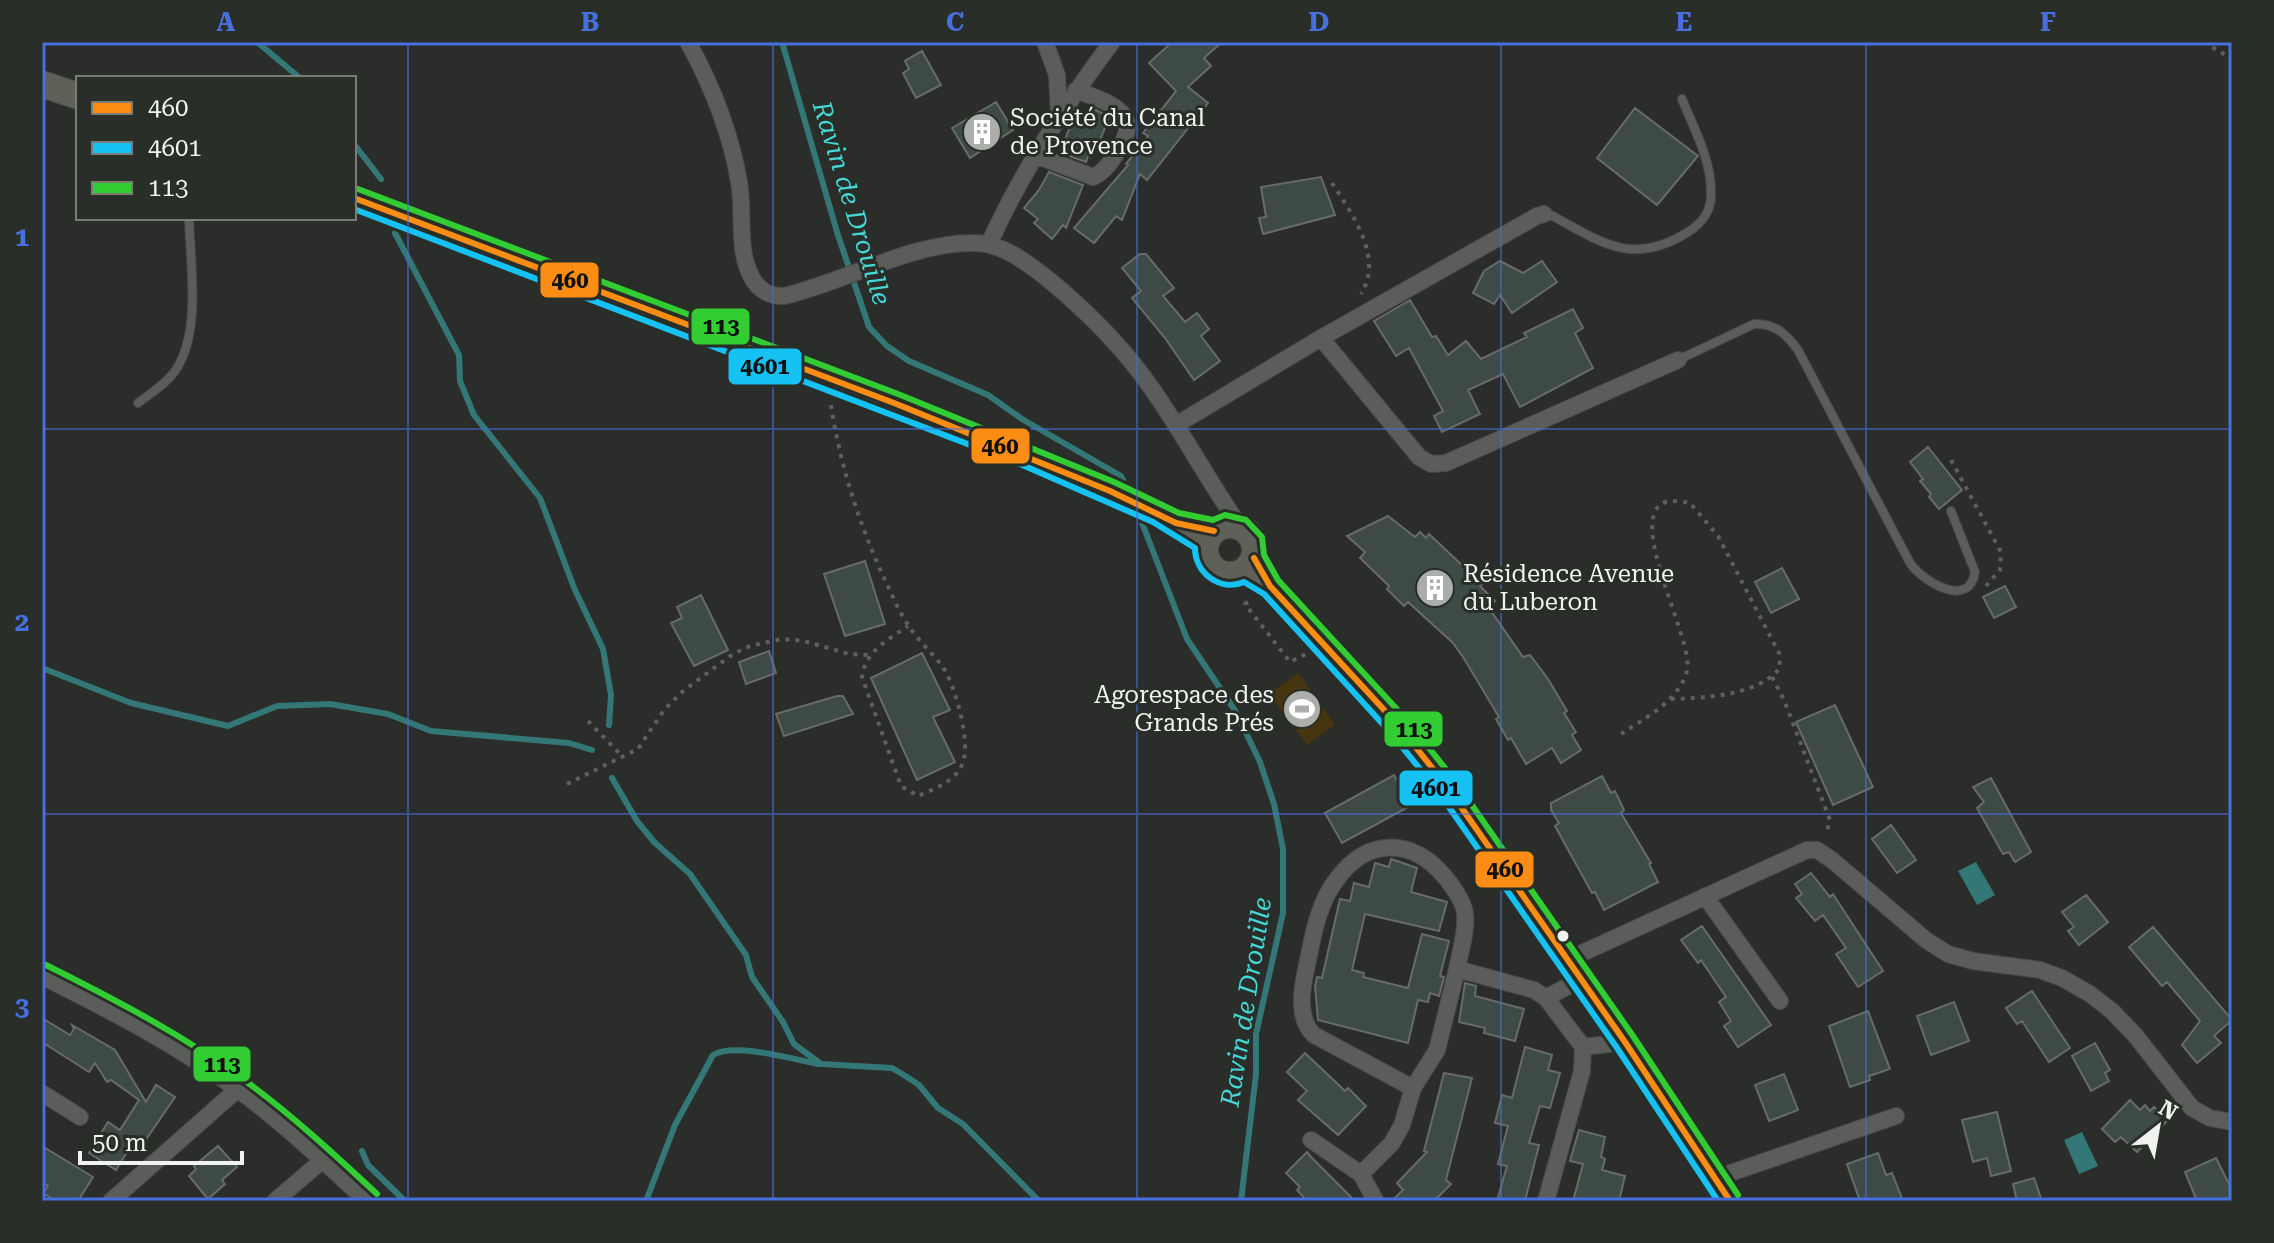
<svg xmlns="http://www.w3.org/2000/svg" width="2274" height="1243" viewBox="0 0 2274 1243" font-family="'Roboto Serif',serif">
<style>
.green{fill:#473510}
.water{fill:#347777}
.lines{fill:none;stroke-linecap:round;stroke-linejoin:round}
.stream{stroke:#347777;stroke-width:6}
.building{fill:#3e4a45;stroke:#686b68;stroke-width:2}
.service-casing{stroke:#474947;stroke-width:10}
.minor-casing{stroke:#474947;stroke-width:18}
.tertiary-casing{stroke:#474947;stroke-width:22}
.primary-casing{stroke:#474947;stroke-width:28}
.path{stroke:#5e605d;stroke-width:4;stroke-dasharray:4 6;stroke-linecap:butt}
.service{stroke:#5a5d59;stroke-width:8}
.minor{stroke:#5a5d59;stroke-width:16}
.tertiary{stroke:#5a5d59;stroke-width:20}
.primary{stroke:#5f6057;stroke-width:26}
.bus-1-casing{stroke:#292e28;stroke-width:12}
.bus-2-casing{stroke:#292e28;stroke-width:12}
.bus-3-casing{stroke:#292e28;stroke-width:12}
.bus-1{stroke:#fb8d15;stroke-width:6}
.bus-2{stroke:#16c1f3;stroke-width:6}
.bus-3{stroke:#32cd32;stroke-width:6}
.grid{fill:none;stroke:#476fdd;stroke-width:2;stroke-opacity:0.55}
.bus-dot{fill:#f0f3ef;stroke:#292e28;stroke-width:3}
.labels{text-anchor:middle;stroke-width:6;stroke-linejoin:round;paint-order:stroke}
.poi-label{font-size:24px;fill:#f0f3ef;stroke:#292e28;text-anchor:start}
.water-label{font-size:26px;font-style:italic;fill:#46d7d8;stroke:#292e28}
.line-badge{stroke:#292e28;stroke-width:3}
.pale-badge-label{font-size:22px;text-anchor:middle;font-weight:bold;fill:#111}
.neatline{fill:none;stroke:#476fdd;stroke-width:3}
.grid-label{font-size:26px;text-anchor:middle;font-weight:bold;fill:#476fdd}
</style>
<rect width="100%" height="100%" fill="#2a2d29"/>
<path class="green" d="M1298 673 1335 724 1307 745 1269 694Z"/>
<path class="water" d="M1976 862 1995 895 1977 905 1958 871Z
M2082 1132 2098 1166 2079 1174 2064 1140Z"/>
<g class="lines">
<path class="stream" d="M257 42 300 78
M782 42 837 232 869 327 887 346 909 361 988 395 1022 419 1121 476 1128 491
M354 144 381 179
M395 233 459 355 460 381 474 415 540 498 575 590 603 649 611 695 609 725
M1139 515 1187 639 1236 712 1260 762 1274 804 1283 849V913L1256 1034V1074L1241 1201
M42 668 131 703 228 726 277 706 330 704 388 714 431 731 569 743 592 750
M612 778 637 821 654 842 690 874 746 955 752 977 783 1022 794 1044 821 1064 892 1068 907 1077 919 1085 938 1108 963 1124 1039 1201
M362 1151 368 1165 405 1201
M646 1201 675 1125 713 1055C734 1042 792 1059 818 1064"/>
</g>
<path class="building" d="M1172 42H1222L1204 58 1211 66 1188 87 1208 103 1147 180 1140 174 1122 220 1116 216 1094 243 1074 228 1128 165 1126 164 1148 136 1143 133 1176 91 1149 63Z
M922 51 941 85 916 98 903 73 909 69 905 61Z
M996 102 1013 130 970 158 952 128Z
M1635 108 1698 156 1657 205 1597 158Z
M1094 109 1109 117 1100 141 1095 139 1086 162 1060 153 1069 129 1078 120 1088 124Z
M1049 172 1083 185 1066 228 1063 225 1052 239 1034 223 1038 219 1024 208 1039 190Z
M1321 177 1335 215 1263 234 1259 218 1266 217 1261 187Z
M1140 254H1146L1174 288 1163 296 1185 322 1197 313 1209 329 1201 336 1220 361 1194 380 1165 338 1132 298 1141 291 1122 268Z
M1500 261 1523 273 1542 261 1557 282 1512 313 1500 295 1494 304 1473 293 1484 271Z
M1410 300 1432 337 1436 336 1448 355 1466 341 1481 359 1527 337 1524 333 1573 309 1583 328 1575 333 1593 368 1520 407 1503 374 1468 390 1480 414 1442 432 1434 416 1443 411 1409 348 1396 356 1374 321Z
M1928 447 1962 490 1939 509 1929 497 1931 494 1920 481 1923 479 1910 462Z
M1388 516 1415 537 1420 532 1426 538 1429 534 1482 584 1480 586 1495 601 1489 608 1523 657 1530 655 1548 679 1567 711 1564 713 1576 732 1572 735 1581 750 1561 763 1552 748 1526 764 1511 738 1508 740 1496 719 1499 717 1463 657 1453 643 1408 602 1404 606 1387 589 1389 586 1360 558 1365 552 1347 536Z
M865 561 885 624 845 636 824 574Z
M1782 568 1799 599 1771 613 1755 582Z
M2005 586 2016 607 1994 618 1983 597Z
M701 595 728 650 694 666 671 623 682 618 677 607Z
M769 651 776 673 746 684 739 662Z
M922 653 950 710 933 717 955 762 917 780 871 678Z
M837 696H843L853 714 784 736 776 714Z
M1835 705 1873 787 1833 805 1796 722Z
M1394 775 1410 806 1342 843 1325 813Z
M1602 776 1611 793 1615 791 1624 810 1621 813 1651 863 1649 864 1658 882 1604 910 1595 892 1592 893 1555 826 1559 823 1551 810V803Z
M1991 778 2031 852 2015 862 2009 852 2003 854 1977 808 1984 802 1973 787Z
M1891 825 1916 860 1897 873 1872 839Z
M1391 859 1417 868 1411 892 1447 902 1439 931 1365 914 1352 970 1364 973 1363 977 1408 988 1422 934 1449 941 1440 976 1444 977 1439 996 1430 993 1428 1002 1418 1000 1408 1043 1318 1020 1315 986 1317 977 1322 978 1340 899 1350 901 1354 883 1369 887 1375 863 1389 867Z
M1811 873 1830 897 1833 894 1883 971 1858 987 1836 954 1846 948 1823 915 1815 921 1796 898 1802 894 1795 884Z
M2086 895 2108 922 2079 945 2068 931 2074 927 2062 912Z
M1702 926 1771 1025 1738 1047 1724 1026 1731 1021 1719 1002 1726 997 1701 960 1698 963 1681 940Z
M2153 927 2232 1020 2214 1036 2221 1043 2197 1063 2182 1045 2200 1021 2167 982 2162 986 2129 947Z
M1465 983 1476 986 1475 996 1524 1009 1515 1041 1484 1033 1485 1028 1459 1022Z
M2032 991 2070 1048 2049 1062 2022 1021 2017 1024 2006 1008Z
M1954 1002 1969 1041 1931 1055 1917 1016Z
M1868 1011 1890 1069 1869 1076 1870 1080 1850 1087 1829 1026Z
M42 1018 70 1035 74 1029 72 1025 115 1050 146 1102 156 1085 175 1097 143 1144 135 1139 116 1170 89 1153 108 1122 120 1130 139 1100 111 1080 107 1082 95 1063 89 1072 42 1042Z
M2095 1043 2110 1070 2105 1073 2109 1081 2091 1091 2072 1056Z
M1525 1047 1552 1055 1548 1070 1560 1073 1550 1108 1540 1106 1529 1143 1539 1145 1525 1201H1497L1507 1166 1498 1164 1508 1126 1495 1123 1502 1095 1512 1098Z
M1305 1053 1345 1091 1348 1088 1366 1106 1338 1135 1298 1100 1307 1091 1287 1072Z
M1444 1073 1472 1078 1446 1180 1451 1184 1434 1201H1392L1403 1190 1397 1183 1427 1152 1424 1151Z
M1784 1074 1798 1110 1769 1121 1755 1085Z
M2130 1100 2140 1110 2145 1105 2150 1111 2154 1107 2168 1120 2137 1152 2121 1137 2115 1142 2102 1129Z
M1997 1112 2011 1171 1991 1176 1987 1158 1973 1162 1962 1120Z
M1579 1130 1605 1137 1601 1157 1605 1159 1602 1170 1625 1176 1619 1201H1573L1583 1164 1570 1161Z
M42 1146 93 1177 78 1201H56L43 1193 48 1186 42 1182Z
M218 1146 237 1167 222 1180 225 1184 208 1199 189 1176 196 1169 194 1166Z
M1307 1152 1312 1158 1355 1201H1307L1297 1190 1300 1187 1286 1173Z
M1878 1153 1886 1175 1892 1173 1903 1201H1860L1847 1164Z
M2216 1158 2232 1190V1201H2197L2185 1172Z
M2034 1178 2042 1201H2017L2013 1184Z"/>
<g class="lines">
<defs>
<path id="service" d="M1544 214 1553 216C1603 244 1634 266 1688 232 1703 223 1712 209 1711 192 1711 159 1694 129 1682 99
M1678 360 1754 324C1775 323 1786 334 1798 350L1910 563C1922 581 1969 610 1975 572L1951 511
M138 403C151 393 166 384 175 371 202 332 190 263 189 218"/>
<path id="minor" d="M688 42C711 84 731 134 739 182 744 209 738 245 748 269 754 286 766 297 784 296 845 282 910 243 972 243 1001 242 1026 262 1048 279 1083 308 1115 339 1142 375 1179 424 1206 479 1242 529
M1045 42 1057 75 1059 116
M1035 155 1093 177C1105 172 1112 160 1119 149 1144 110 1105 102 1076 90
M1544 214 1537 216 1321 338 1419 457 1431 464 1446 463 1678 360
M989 244C1022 171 1064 106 1112 42
M1176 425 1321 338
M1705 896 1780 1001
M1567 960 1807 850H1817L1832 860 1926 940 1948 954 1973 961 2040 970 2062 978 2090 994 2112 1011 2135 1035 2192 1108 2210 1118 2232 1122
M1546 998 1581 979
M1583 1047 1625 1042
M1413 1088 1314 1035C1296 1018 1302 987 1307 965 1313 936 1318 903 1337 879 1368 837 1412 838 1445 877 1453 887 1464 902 1465 914 1467 931 1460 952 1457 969
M42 1093 80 1117
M1311 1140 1361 1174
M1716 1178 1896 1116
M1375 1200 1361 1174 1392 1143 1402 1125 1413 1088 1437 1050 1457 969 1534 990 1546 998 1583 1047 1582 1071 1546 1201
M111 1201 239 1088
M275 1201 324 1159"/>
<path id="tertiary" d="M42 974C110 1008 178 1043 239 1088 286 1122 327 1162 370 1201"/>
<path id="primary" d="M42 84 78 96
M354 198 894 403 1024 455 1158 513 1205 543
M1205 550a25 25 0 1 1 50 0a25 25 0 1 1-50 0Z
M1244 571C1288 597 1319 638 1353 675 1429 759 1489 848 1553 940 1613 1027 1674 1112 1730 1201"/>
</defs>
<use href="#service" class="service-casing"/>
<use href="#minor" class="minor-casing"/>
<use href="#tertiary" class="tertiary-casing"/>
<use href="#primary" class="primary-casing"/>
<path class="path" d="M2204 42 2232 59
M1332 183C1352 214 1384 257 1361 294
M831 405C840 465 859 524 885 580 892 594 898 610 907 623 916 639 931 651 942 666 955 684 972 744 962 765 954 782 934 789 918 796L901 786 862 677C865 651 888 640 908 626
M1951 460 2001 552 2000 570 1986 586
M1248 602 1245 604 1290 662 1306 654
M1772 677 1784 700 1830 820 1826 835
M588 721 622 756
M1621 734C1646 717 1678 702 1687 671 1695 641 1623 516 1666 502 1673 500 1683 502 1690 503L1718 536 1779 653 1780 668C1757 696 1705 698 1671 699
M567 784 638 749 664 710 683 691 733 654 750 646 782 639 804 641 849 654 869 655"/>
<use href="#service" class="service"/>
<use href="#minor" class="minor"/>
<use href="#tertiary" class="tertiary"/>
<use href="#primary" class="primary"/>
<defs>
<path id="bus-1" d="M354 198 894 403 1110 491 1176 523 1214 531
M1254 558 1270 586 1398 725 1445 784 1625 1042 1730 1201"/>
<path id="bus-2" d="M354 209 1020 464 1153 522 1195 548C1195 573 1220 592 1244 582L1264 594 1390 732 1437 790 1617 1048 1718 1201"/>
<path id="bus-3" d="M358 189 898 394 1114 482 1179 513 1213 520 1225 515 1246 520 1262 537 1264 555 1278 580 1405 718 1453 778 1633 1036 1738 1195
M46 965C116 1000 185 1036 247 1082 293 1116 335 1155 377 1194"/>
</defs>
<use href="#bus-1" class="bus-1-casing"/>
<use href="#bus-2" class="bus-2-casing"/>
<use href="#bus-3" class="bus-3-casing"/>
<use href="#bus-1" class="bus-1"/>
<use href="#bus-2" class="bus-2"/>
<use href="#bus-3" class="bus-3"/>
</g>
<path class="grid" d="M408 42V1201M773 42V1201M1137 42V1201M1501 42V1201M1866 42V1201M42 429H2232M42 814H2232"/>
<defs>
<symbol id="building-disc" viewBox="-11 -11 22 22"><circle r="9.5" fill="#abaeaa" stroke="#292e28"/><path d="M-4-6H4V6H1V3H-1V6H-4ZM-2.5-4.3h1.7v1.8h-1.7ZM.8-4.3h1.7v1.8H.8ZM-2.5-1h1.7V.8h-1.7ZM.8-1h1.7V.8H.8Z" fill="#fff"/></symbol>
<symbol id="stadium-disc" viewBox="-11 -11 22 22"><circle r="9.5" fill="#abaeaa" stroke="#292e28"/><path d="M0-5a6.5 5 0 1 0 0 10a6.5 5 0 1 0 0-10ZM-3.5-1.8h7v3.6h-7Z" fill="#fff"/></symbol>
</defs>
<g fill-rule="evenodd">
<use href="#building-disc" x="960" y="110" width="44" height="44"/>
<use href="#building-disc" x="1413" y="566" width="44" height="44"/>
<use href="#stadium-disc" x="1280" y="687" width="44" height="44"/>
</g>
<circle class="bus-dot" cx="1563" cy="936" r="7"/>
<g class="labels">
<g class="poi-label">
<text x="1010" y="126">Société du Canal<tspan x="1010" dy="28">de Provence</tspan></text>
<text x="1463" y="582">Résidence Avenue<tspan x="1463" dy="28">du Luberon</tspan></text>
<text x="1274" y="703" text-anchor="end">Agorespace des<tspan x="1274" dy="28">Grands Prés</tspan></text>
</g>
<g class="water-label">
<text transform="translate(852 203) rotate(73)" y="9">Ravin de Drouille</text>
<text transform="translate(1246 1002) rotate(-81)" y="9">Ravin de Drouille</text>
</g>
</g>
<g class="line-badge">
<rect x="539" y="261" width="61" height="38" rx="8" fill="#fb8d15"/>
<rect x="690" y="307" width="61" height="39" rx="8" fill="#32cd32"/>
<rect x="727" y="347" width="76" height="39" rx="8" fill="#16c1f3"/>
<rect x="970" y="427" width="61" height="38" rx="8" fill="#fb8d15"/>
<rect x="1383" y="710" width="61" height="38" rx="8" fill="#32cd32"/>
<rect x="1398" y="769" width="76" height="38" rx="8" fill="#16c1f3"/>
<rect x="1474" y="850" width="61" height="39" rx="8" fill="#fb8d15"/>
<rect x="192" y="1045" width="60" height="38" rx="8" fill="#32cd32"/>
</g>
<g class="pale-badge-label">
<text x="570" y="288">460</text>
<text x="721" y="334">113</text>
<text x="765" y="374">4601</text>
<text x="1000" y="454">460</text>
<text x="1414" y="737">113</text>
<text x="1436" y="796">4601</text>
<text x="1505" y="877">460</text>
<text x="222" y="1072">113</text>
</g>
<rect width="2274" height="1243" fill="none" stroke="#292e28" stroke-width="88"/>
<rect x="76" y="76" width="280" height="144" fill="#292e28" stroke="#797d78" stroke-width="2"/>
<rect x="92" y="102" width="40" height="12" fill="#fb8d15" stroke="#797d78" stroke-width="2"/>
<text x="148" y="116" font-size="24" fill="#f0f3ef">460</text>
<rect x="92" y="142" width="40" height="12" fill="#16c1f3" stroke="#797d78" stroke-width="2"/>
<text x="148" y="156" font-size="24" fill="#f0f3ef">4601</text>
<rect x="92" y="182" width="40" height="12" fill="#32cd32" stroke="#797d78" stroke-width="2"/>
<text x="148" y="196" font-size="24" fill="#f0f3ef">113</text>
<g transform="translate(2158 1127) rotate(31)" stroke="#292e28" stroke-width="6" paint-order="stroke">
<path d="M0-6L14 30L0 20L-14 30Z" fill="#f0f3ef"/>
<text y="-12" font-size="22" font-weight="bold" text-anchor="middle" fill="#f0f3ef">N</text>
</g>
<path d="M80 1151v12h162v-12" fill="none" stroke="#f0f3ef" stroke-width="4"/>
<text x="92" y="1151" font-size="24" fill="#f0f3ef" stroke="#292e28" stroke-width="6" paint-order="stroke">50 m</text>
<rect x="44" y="44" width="2186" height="1155" class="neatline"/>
<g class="grid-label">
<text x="226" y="31">A</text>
<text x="590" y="31">B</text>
<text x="955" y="31">C</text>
<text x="1319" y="31">D</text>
<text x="1684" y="31">E</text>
<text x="2048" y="31">F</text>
<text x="22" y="246">1</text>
<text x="22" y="631">2</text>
<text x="22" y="1016">3</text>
</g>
</svg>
